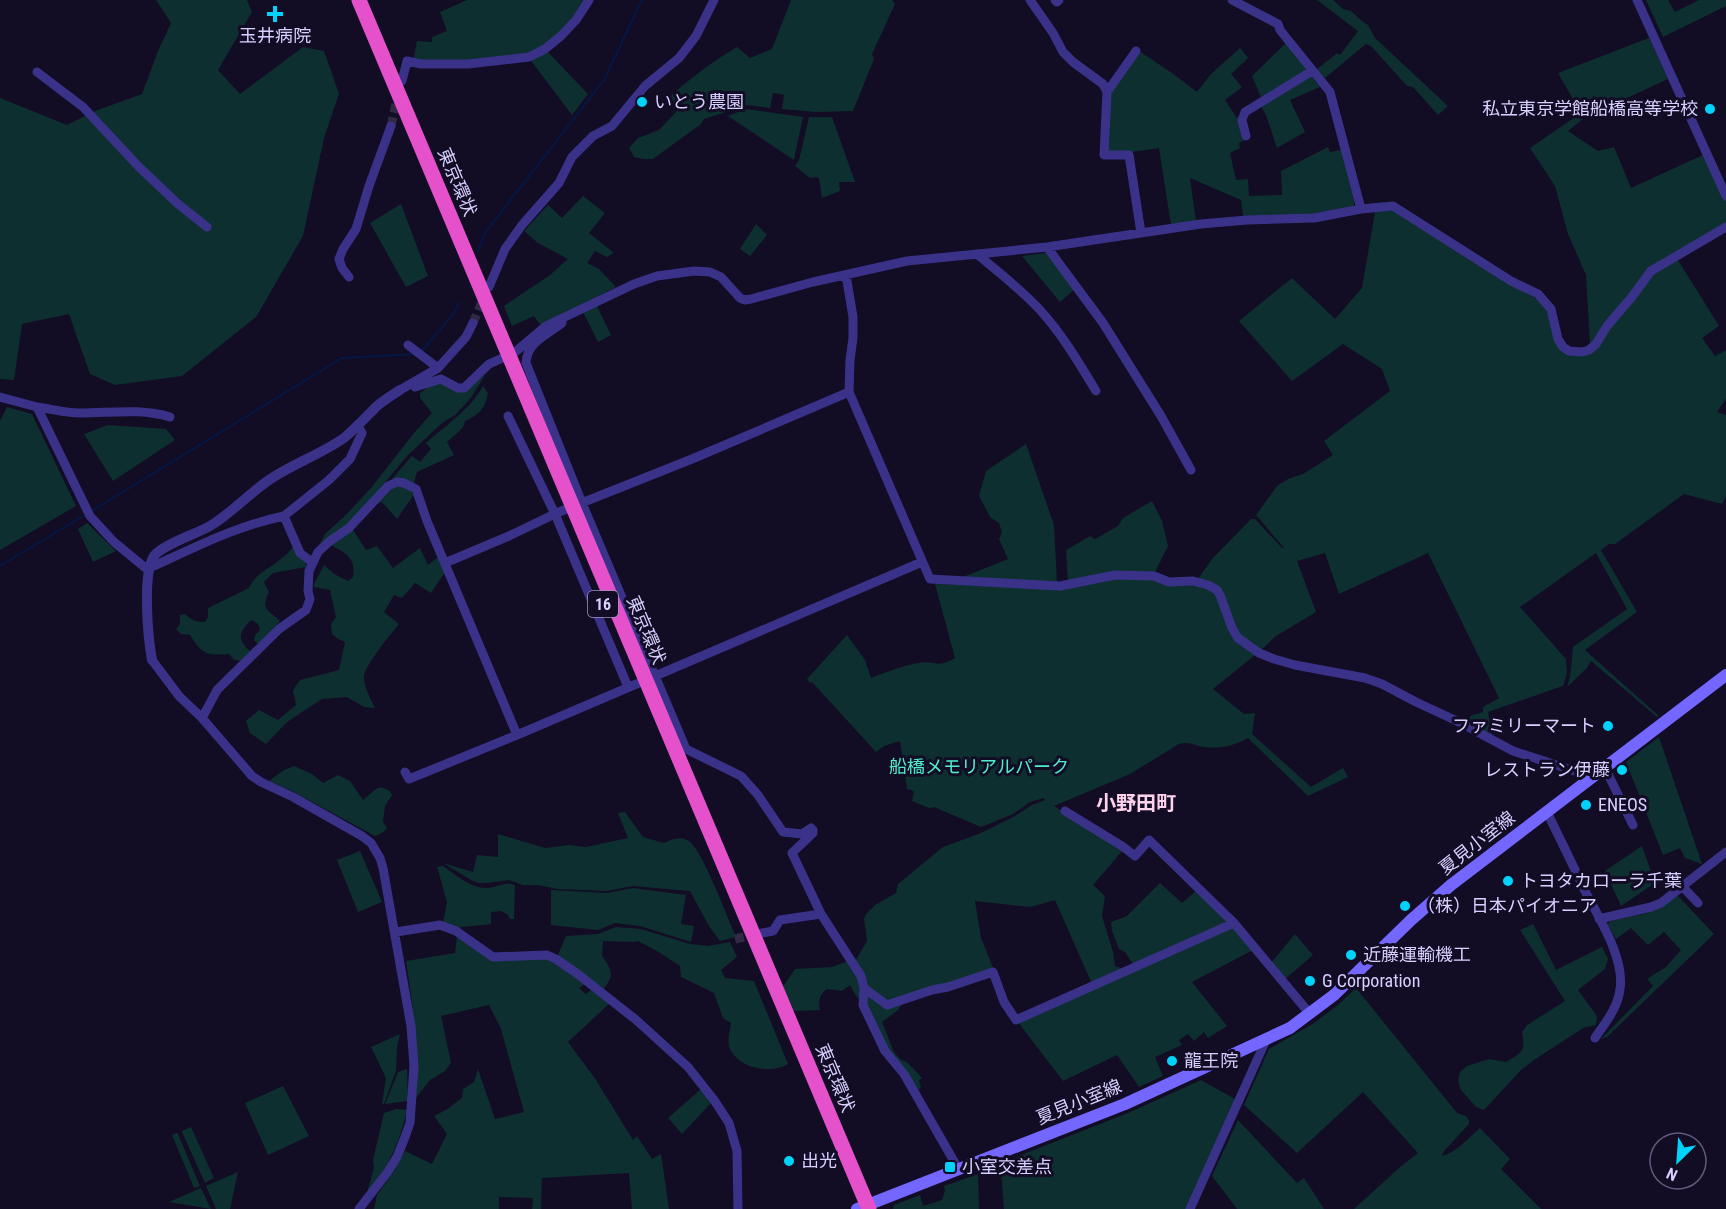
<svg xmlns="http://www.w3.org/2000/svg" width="1726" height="1209" viewBox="0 0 1726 1209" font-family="'Roboto Condensed','Noto Sans JP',sans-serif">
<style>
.green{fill:#0e2f30}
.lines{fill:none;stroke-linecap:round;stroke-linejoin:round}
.stream{stroke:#041845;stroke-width:2}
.minor-tunnel{stroke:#302946;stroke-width:9;stroke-dasharray:9 4.5;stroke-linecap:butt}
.minor{stroke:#3a3289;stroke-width:9}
.tertiary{stroke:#3a3289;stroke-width:10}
.secondary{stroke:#7467ff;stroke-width:12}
.trunk{stroke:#e451ca;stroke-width:15}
.poi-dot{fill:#00d3fb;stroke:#120c25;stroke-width:2}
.labels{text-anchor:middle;stroke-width:6;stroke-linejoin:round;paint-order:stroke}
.shield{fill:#120c25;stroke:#9d95be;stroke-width:1.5}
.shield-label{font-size:16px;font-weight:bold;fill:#d8d0ff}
.poi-label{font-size:18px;fill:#d8d0ff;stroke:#120c25;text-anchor:start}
.street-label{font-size:18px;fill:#d8d0ff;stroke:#120c25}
.park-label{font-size:18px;fill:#4fecce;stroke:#120c25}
.neighbourhood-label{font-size:20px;font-weight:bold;fill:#ffd2ec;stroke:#120c25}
</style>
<rect width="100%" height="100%" fill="#120c25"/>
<path class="green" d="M156 0H247L252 12 218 70 240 94 303 47 324 51 339 94 324 138 303 236 256 317 182 376 115 385 90 374 69 314 22 324 14 380 0 379V98L67 125 95 111 142 94 158 51 171 23Z
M467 0H586L559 34 528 56 471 61 416 60 414 57 417 41 432 42V37L447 31 440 12Z
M791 0H892L895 4 872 54 874 59 853 111 816 112 782 109 784 95 773 93 770 108 748 105 704 119 701 124 653 159H643L634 157 629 148 638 138 659 130 677 111 665 101C689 79 709 64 737 47L750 58 772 49Z
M1317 0H1333L1343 9 1351 11 1363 22 1368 25 1375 38 1448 106 1438 115 1413 87 1407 86 1371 46 1366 44 1325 78 1316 70 1337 53 1340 55 1358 31Z
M1646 0H1668L1675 12 1699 0H1726V6L1663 37Z
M1649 38 1668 79 1584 118 1568 131 1598 151 1614 147 1631 188 1703 155 1726 201V224L1651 268 1590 345 1586 275 1568 234 1555 186 1530 148 1581 113 1558 73Z
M1286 43 1306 68 1305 72 1261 97 1252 76Z
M1240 48 1248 58 1231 74 1242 87 1225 100 1237 118 1239 117 1240 126 1245 140 1239 143 1240 148 1230 153 1236 180 1248 179 1249 196 1282 195 1281 171 1328 147 1330 152 1341 150 1354 201V206L1313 214 1243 216 1241 200 1190 178 1196 221 1171 225 1159 148 1132 152H1107L1111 91 1139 51 1172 73 1197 92 1211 74Z
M546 50 588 94 572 115 529 58Z
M1310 75 1320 87 1290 100 1305 132 1277 148 1266 115 1261 106Z
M746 109 803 117 794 160 728 116Z
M809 117H832L855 182H839L840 191 822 198 819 178 816 177 810 178 795 166 799 160Z
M583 196 605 213 589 233 614 253 607 257 595 251 587 263 599 269 616 287 541 326 534 316 512 326 504 306 550 275 568 259 538 243 524 231 548 205 562 218Z
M401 204 428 276 406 287 370 223Z
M1395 210 1515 287 1539 300 1547 309 1568 355 1574 356H1584L1610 328 1654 274 1678 260 1719 326 1702 338 1715 356 1726 350V399L1717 412 1726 415V496L1722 504 1684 494 1615 544H1609L1601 550 1637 612 1585 650 1659 716 1657 717 1591 661 1587 668 1567 687C1572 674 1571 661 1573 647L1627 609 1596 553 1520 607 1566 659 1567 674 1563 686 1488 712 1492 735 1468 723 1470 716 1483 712V707L1499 698 1428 553 1339 594 1325 553 1297 561 1316 612 1276 636 1260 651 1239 636 1222 593 1198 579 1212 559 1251 519H1255L1282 548H1284L1256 515 1277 486 1288 479 1303 474 1333 455 1324 441 1390 391 1382 369 1343 344 1292 381 1239 321 1292 278 1335 319 1362 288 1375 212Z
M756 224 767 235 750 256 740 249Z
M1046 253 1075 289 1060 302 1022 256Z
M597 306 611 335 598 342 583 312Z
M485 375 470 399 455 415 442 423 407 456 348 527 318 548 325 534 346 515 371 488 414 433 432 413 420 398V393L437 381 457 390 473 383Z
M483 386 488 393C485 409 479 415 465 421 464 430 453 436 447 442L454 455 417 472 415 478 414 486 391 480 412 456 420 462 431 449 426 443C446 425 470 410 483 386Z
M7 407 32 414 76 506 0 550V421Z
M108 425 166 429 175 440 113 481 84 434Z
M1026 444 1054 525 1057 584 958 579 1008 559 999 539 1002 532 999 523 990 517 979 496 986 471Z
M403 485 412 491 413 496 397 519 382 502 377 504 387 489Z
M1152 501 1162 521 1168 546 1154 574 1068 583 1066 550 1090 536 1095 539 1118 526 1123 518Z
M87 523 116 551 93 562 78 529Z
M353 530 366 550 377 546 393 568 420 548 428 565 438 557 445 572 431 593 415 583 402 598 394 595 384 612 399 624C390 635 366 664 364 676 363 686 371 699 375 708L364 707 347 697 322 699 287 722 266 744 250 733 246 721 259 710 278 720 296 705 293 690 300 680 339 670 345 642 338 639 332 634 331 624 336 617 330 590 314 587V584L324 565 334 574 348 581 353 577C356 557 346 554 331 545Z
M293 547 306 561V567L273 573 264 582 269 592C260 610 269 610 280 621L258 644 254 640 255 635 260 630C259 624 257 622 251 620 239 633 236 639 251 652L241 661 234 660 229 654C206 656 202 654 190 635L181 634 176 629 180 624V615L185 614C191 620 196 622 205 622L208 617V608L249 588C256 572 270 569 282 558 286 555 290 551 293 547Z
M1115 577 1153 579 1169 584 1207 587 1216 592 1235 640 1242 646 1255 655 1213 689 1244 714 1255 713 1252 734 1311 787 1343 768 1348 777 1308 796 1248 738C1234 746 1219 749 1204 747 1195 746 1189 741 1179 744L1130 774 1054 806 1123 850 1093 885 1105 896 1102 916 1113 952 1115 966 1127 970 1092 984 1055 900 1030 907 975 901 981 938 994 970 889 1002 865 987 854 963 867 941 864 919 866 914 875 905 896 893 898 884 943 847 981 833 1015 816 1032 805 1045 800 1044 798 1030 802 1013 814 981 827 934 807 929 808 912 801 914 791 907 789 900 741 884 746 876 752 812 682 810 683 807 679 847 635 865 660 871 678C887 672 901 666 918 663 935 660 936 669 955 658L935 584 1002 586 1029 588Z
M1659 737 1702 864 1685 858 1680 848 1663 855 1626 762Z
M294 766 312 774 323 783 338 775 350 781 363 800 376 789 381 787 390 791 392 795 385 806 383 822 387 828 382 833 375 836 292 791 269 781 284 770Z
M625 812 643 837 664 843C673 839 681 835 690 842 703 852 728 919 736 937L720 941 709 926 690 891 633 886 607 891 558 889 538 885H523L509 880 487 883H479L473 881 443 863 473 872 477 855 498 857V834L545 848 570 845 586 847 628 838 618 813Z
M1642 846 1655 883 1621 906 1605 871Z
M360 851 382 902 358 912 337 860Z
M443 866C455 874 470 888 486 888 497 888 505 881 515 885L514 919H510L508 915 501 911 491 912V924L455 928 443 923 447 902 437 867Z
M1160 883 1182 903 1197 890 1253 950 1192 982 1227 1026 1208 1038 1204 1032 1194 1041 1188 1034 1179 1040 1182 1045 1155 1057 1163 1076 1139 1087 1117 1055 1063 1081 1018 1022 1137 970 1125 952 1119 949 1112 931 1111 922 1127 916Z
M633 888 686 895 681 924 694 926 691 942 640 926 615 923 598 930 551 925V890L607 893Z
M1677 895 1714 934 1607 1037 1601 1039 1653 986 1647 979 1666 967 1681 950 1664 932 1648 945 1631 928 1616 939 1608 925 1609 922C1623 917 1638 916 1652 911 1662 908 1670 901 1677 895Z
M1533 924 1556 970 1602 947 1608 959 1605 969 1578 990 1597 1016 1596 1025 1583 1028 1534 1060 1521 1070 1484 1110 1476 1107 1461 1090 1458 1081 1460 1072 1467 1066 1489 1059 1506 1062C1522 1052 1526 1052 1522 1032L1527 1025 1565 1001 1520 930Z
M616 927 641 929 690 944 708 946 730 942 737 957 721 970 725 978 754 981 788 1064C772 1074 741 1069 731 1051 726 1042 730 1032 731 1023L723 1018 714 993 681 977 680 966 657 951 638 941 634 942 603 941 602 956C613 971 614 975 603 990L557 957 566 936 598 934Z
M1295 934 1313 955 1284 980 1271 963Z
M457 936 486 957 544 958 554 961 585 984 579 988 586 994 592 989 610 1003 568 1042 596 1080 633 1140 637 1136 652 1159 661 1154 669 1209H632L629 1173 542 1178 541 1209H532L533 1198 499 1197V1209H374L377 1195 393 1173 405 1151 432 1164 447 1134 434 1116 446 1110 462 1098 463 1089 474 1082 478 1069 495 1119 524 1112 501 1029 489 1005 441 1016 451 1063 445 1071 430 1080 416 1098C419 1051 413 1007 406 961L455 953Z
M848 961 860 978 861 1000 856 996 850 985 842 991 827 989C819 995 818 1001 820 1010L794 1011 782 988 795 969 832 967Z
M1356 988 1457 1113 1466 1116 1469 1121V1124L1444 1151 1442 1156C1456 1153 1468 1138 1480 1128L1510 1159 1501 1169 1541 1209H1354L1399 1168 1418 1153 1363 1092 1297 1153 1244 1105 1269 1049 1314 1023 1339 1004Z
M864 991 887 1008 904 1001 898 1010 882 1022 894 1052 900 1059 908 1063 922 1078 919 1080 921 1087 917 1092 886 1048 865 1005Z
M400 1034 397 1047 396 1071 384 1104H382L386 1078 371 1047Z
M407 1069 408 1101 385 1104 398 1072Z
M1201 1080 1235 1099 1186 1209H1004L1002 1182 998 1164 1128 1113Z
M283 1086 309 1136 268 1155 245 1103Z
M701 1089 712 1102 682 1134 668 1118Z
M396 1109 407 1110C400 1142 389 1165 369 1191L368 1189 374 1167 373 1160 384 1113Z
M1238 1120 1297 1183 1304 1178 1324 1209H1237L1212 1176Z
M191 1127 214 1178 205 1183 182 1132V1131Z
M176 1133 178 1134 200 1186 194 1188 172 1135Z
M238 1172 230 1209H216L206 1186Z
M978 1174 979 1209H893L894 1205 920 1195 923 1206 942 1200 945 1191 944 1186Z
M201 1188 211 1209 169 1202Z"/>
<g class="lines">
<path class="stream" d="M478 251 485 233 604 80 642 0
M421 352 455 312 459 302
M90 512 342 358 416 354
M0 566 85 515"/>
<path class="minor-tunnel" d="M391 126 398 95
M473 323 485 295
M735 939 757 934"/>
<path class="minor" d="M1030 0 1053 33 1063 52 1073 62 1103 84 1107 92 1104 155H1129L1141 233
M1055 0 1057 2 1059 0
M1232 0 1278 24 1280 30 1330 92 1361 209
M1637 0 1726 196
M37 72 83 107 139 167 178 204 207 227
M402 81 407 61 421 64H468L529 57 545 49 561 36 576 20 589 0
M1107 92 1136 51
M1246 136 1242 120 1245 112 1312 71
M1047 247 1103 323 1161 416 1191 470
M977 254C998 272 1021 289 1040 310 1062 334 1079 363 1096 391
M846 275 853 317V338L850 360 849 392 930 579 1060 586 1115 575 1154 576 1169 582 1193 581 1208 585 1217 590 1220 595 1232 628 1238 638 1259 653 1274 659 1295 665 1365 678 1382 684 1416 702 1459 722 1513 751 1593 777
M349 277 342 268 339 259 343 249 356 229 369 186 391 126
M489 287 505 249 522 225 559 183 572 157 593 136 612 126 645 86 679 58 696 36 714 0
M562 323C547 335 527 342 526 363L582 503 686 749 741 776 758 795 783 832 802 834 811 828 813 830V833L792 853 821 914 861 976 864 988 863 1005 885 1051 904 1074 959 1170
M408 345 438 368
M413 383 415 387 441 379 458 388H464L489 364 514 353 546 326 634 284 657 276 694 271 710 272 721 277 740 298 745 300 751 299 813 282 907 261 1047 247 1201 224 1247 220 1314 218 1361 209 1393 206 1511 281 1538 294 1551 309 1558 339 1563 347 1569 351 1582 352 1589 350 1596 344 1607 326 1631 298 1651 271 1726 227
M400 390 438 368 466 337 473 323
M0 397 37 407 90 516 114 542 148 570
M37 407C51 409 66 413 80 413 111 413 140 408 170 417
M508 416 555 514 628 687
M284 516 300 553 312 562
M445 563 509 536 559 512 692 459 849 392
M154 566C198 546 236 526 284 516L329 480 350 459 362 433 358 426
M152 660 179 696 202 718 252 776 261 782 293 797 362 836 371 843 380 858 383 868 411 1026 414 1066 410 1123 405 1137 397 1157 387 1173 359 1209
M202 718 217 690 279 629 306 610 310 599 308 591 309 571 318 552 330 541 349 528 388 486 397 482 404 483 416 489 427 521 517 735
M1605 768 1633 825
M405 772 409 779 517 735 922 562
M1065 811 1122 846 1135 856 1149 840 1234 923 1310 1014
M1547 812C1560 839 1573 865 1585 891 1599 918 1625 959 1620 989 1618 1008 1605 1023 1595 1038
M1682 886 1698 903
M1599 919 1651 907 1661 903 1726 852
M396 932 440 925 456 931 493 957 547 955 556 959 579 975 635 1019 688 1067 714 1100 729 1123 737 1151 738 1209
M762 933 773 931 780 920 821 914
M864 988 887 1005 932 990 948 987 993 972 1004 1002 1016 1020 1234 923
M1190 1209 1266 1040"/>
<path class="tertiary" d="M152 660C148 638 142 574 154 556 162 545 196 534 210 526 232 513 250 492 272 478 295 463 321 454 344 438 356 428 366 417 377 406 384 400 392 395 400 390"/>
<path class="secondary" d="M857 1209 1125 1104 1290 1028 1334 995 1411 920 1451 885 1726 675"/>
<path class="trunk" d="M359 0 869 1209"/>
</g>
<g class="poi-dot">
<path d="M272 5h6v6h6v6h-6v6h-6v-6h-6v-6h6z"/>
<circle cx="642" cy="102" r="6"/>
<circle cx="1710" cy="109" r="6"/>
<circle cx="1608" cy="726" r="6"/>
<circle cx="1622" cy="770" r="6"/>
<circle cx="1586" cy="805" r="6"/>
<circle cx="1508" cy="881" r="6"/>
<circle cx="1405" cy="906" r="6"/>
<circle cx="1351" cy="955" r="6"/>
<circle cx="1310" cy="981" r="6"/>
<circle cx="1172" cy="1061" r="6"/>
<circle cx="789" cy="1161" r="6"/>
<rect x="944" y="1161" width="12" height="12" rx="3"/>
</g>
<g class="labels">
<rect class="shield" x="588" y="591" width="30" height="26" rx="4.5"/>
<g class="shield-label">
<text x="603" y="610">16</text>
</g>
<g class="poi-label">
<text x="275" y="42" text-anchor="middle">玉井病院</text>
<text x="654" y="108">いとう農園</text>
<text x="1698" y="115" text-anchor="end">私立東京学館船橋高等学校</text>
<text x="1596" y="732" text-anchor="end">ファミリーマート</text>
<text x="1610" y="776" text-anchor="end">レストラン伊藤</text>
<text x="1598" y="811">ENEOS</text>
<text x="1520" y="887">トヨタカローラ千葉</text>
<text x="1417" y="912">（株）日本パイオニア</text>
<text x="1363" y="961">近藤運輸機工</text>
<text x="1322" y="987">G Corporation</text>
<text x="1184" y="1067">龍王院</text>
<text x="801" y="1167">出光</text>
<text x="962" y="1173">小室交差点</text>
</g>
<g class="street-label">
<text transform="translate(457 182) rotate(67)" y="6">東京環状</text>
<text transform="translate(646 630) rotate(67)" y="6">東京環状</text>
<text transform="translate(1477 843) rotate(-38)" y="6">夏見小室線</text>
<text transform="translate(835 1078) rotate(67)" y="6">東京環状</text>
<text transform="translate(1079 1102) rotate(-22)" y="6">夏見小室線</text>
</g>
<g class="park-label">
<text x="979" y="773">船橋メモリアルパーク</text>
</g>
<g class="neighbourhood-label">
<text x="1136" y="810">小野田町</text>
</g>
</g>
<g transform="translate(1678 1161) rotate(205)"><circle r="28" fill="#120c25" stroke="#615a7c" stroke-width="1.5"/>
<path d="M0-4.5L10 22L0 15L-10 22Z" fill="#00d3fb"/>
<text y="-9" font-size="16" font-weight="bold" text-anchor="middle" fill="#d8d0ff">N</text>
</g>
</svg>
